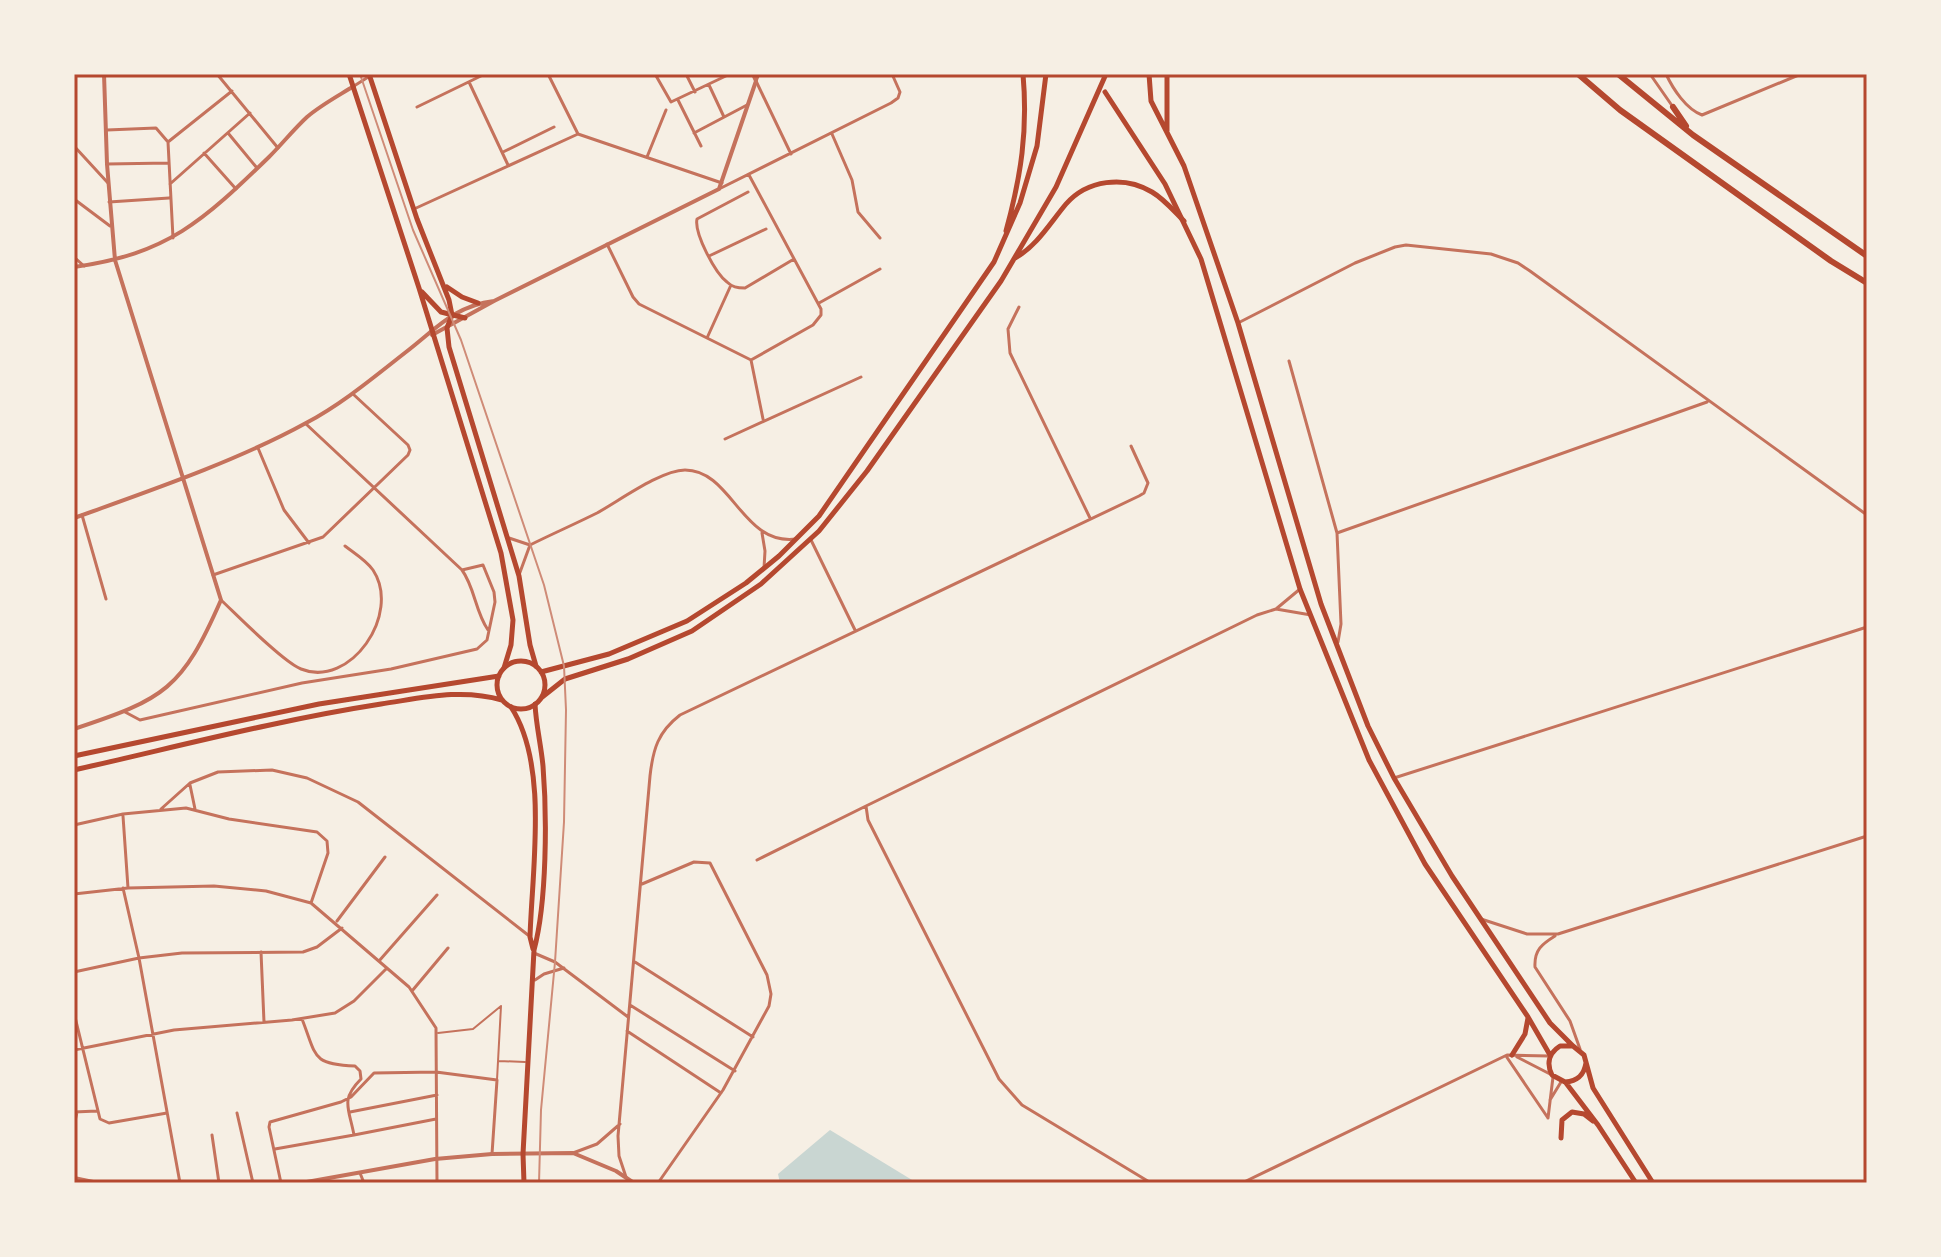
<svg xmlns="http://www.w3.org/2000/svg" width="1941" height="1257" viewBox="0 0 1941 1257" font-family="'Fira Sans',sans-serif">
<style>
.water{fill:#c9d6d2}
.lines{fill:none;stroke-linecap:round;stroke-linejoin:round}
.pedestrian{stroke:#c5725c;stroke-width:2}
.minor{stroke:#c5725c;stroke-width:3}
.tertiary{stroke:#c5725c;stroke-width:4}
.secondary{stroke:#b5482f;stroke-width:5}
.trunk{stroke:#b5482f;stroke-width:5}
.motorway{stroke:#b5482f;stroke-width:6}
.tram{stroke:#cf8b77;stroke-width:2}
.neatline{fill:none;stroke:#b5482f;stroke-width:3}
</style>
<rect width="100%" height="100%" fill="#f6efe4"/>
<path class="water" d="M830 1130 917 1183H780L778 1174Z"/>
<g class="lines">
<path class="pedestrian" d="M438 1033 473 1029 501 1006 497 1080
M499 1061 525 1062"/>
<path class="minor" d="M217 74 278 148
M548 74 578 134 722 183
M655 74 671 102 730 74
M686 74 695 92
M759 74 756 81 791 154
M1650 74 1673 107
M1666 74C1673 89 1686 109 1702 115L1801 74
M469 82 508 165
M709 85 724 117
M354 86 373 74
M678 100 701 146
M417 107 485 74
M107 130 156 128 168 142
M228 133 257 168
M694 133 747 105
M832 134 852 180 858 212 880 238
M74 146 108 183
M503 152 554 127
M204 153 236 189
M647 157 666 110
M107 164 169 163
M170 184 250 113
M719 189 891 103 898 98 900 92 892 74
M748 192 697 219C694 233 715 273 727 282 732 287 737 288 745 288L794 259
M74 199 110 226
M109 202 169 198
M414 209 578 134
M173 238 168 142 232 91
M607 244 633 297 639 304 751 360 813 325 821 315V309L749 175
M709 256 766 229
M74 257 84 266
M819 303 880 269
M1019 307 1008 329 1010 353 1090 518
M1238 323 1355 263 1395 247 1406 245 1491 254 1518 263 1530 271 1867 515
M707 338 731 285
M751 360 763 419
M1289 361 1337 533 1341 624 1338 642
M306 424 462 570C475 588 475 611 488 630
M725 439 861 377
M258 448 284 510 309 543
M82 515 106 599
M762 533 765 551 764 568
M1337 533 1707 402
M509 538 530 545C552 534 575 524 597 513 619 501 661 470 685 470 732 470 742 546 796 539
M811 540 855 630
M213 575 323 537 408 455 410 450 408 445 353 394
M519 575 530 545
M221 600C238 616 283 662 301 669 350 689 402 614 373 570 366 560 354 553 345 546
M1276 609 1300 589
M125 712 140 720 302 683 391 669 477 649 487 640 495 602 494 592 483 565 462 570
M1394 778 1867 627
M190 785 195 809
M161 809 190 783 218 772 272 770 307 778 358 802 528 935
M123 816 128 888
M74 825 123 814 186 808 229 819 317 832 327 841 328 853 311 903
M757 860 866 806
M642 884 694 862 710 863 767 975 771 994 769 1006 723 1090 658 1183
M123 888 139 958 180 1183
M74 894 128 888 214 886 266 891 311 903 409 987 436 1028 437 1183
M1481 919 1527 934H1558L1867 836
M337 921 385 857
M1555 936C1542 944 1534 950 1535 967L1570 1021 1580 1049
M261 952 264 1022
M534 953 555 962 628 1017
M379 961 437 895
M635 962 753 1037
M74 972 139 958 182 953 303 952 317 947 342 928
M535 980 544 974 564 968
M412 991 448 948
M630 1005 735 1071
M74 1013 100 1119 109 1123 167 1113
M302 1019C317 1057 311 1064 355 1066L360 1071 361 1079C340 1100 349 1108 354 1135L436 1119
M627 1031 721 1093
M74 1050 174 1030 292 1020 335 1013 354 1001 387 968
M1506 1056 1548 1118
M1517 1057 1550 1074
M1550 1100 1561 1082
M74 1112 97 1111
M350 1112 437 1095
M237 1113 253 1183
M1548 1118 1553 1077
M74 1126 77 1112
M212 1135 219 1183
M275 1149 354 1135
M573 1153 597 1144 620 1124
M360 1173 364 1183
M626 1177 619 1156 618 1136 650 776C653 749 658 732 680 715L1139 496 1144 493 1148 483 1131 446
M281 1183 269 1127 270 1122 341 1102 351 1097 374 1073 436 1072 497 1080 492 1154
M1151 1183 1022 1105 999 1079 868 820 866 806 1257 615 1276 609 1311 615
M1242 1183 1507 1055 1549 1056"/>
<path class="tertiary" d="M74 267C168 254 203 221 269 157 282 144 294 129 307 117 321 105 338 96 354 86
M432 335 494 301 719 189 756 81 753 74
M74 518C149 491 237 461 306 423 342 404 374 377 406 352 436 329 454 306 494 301
M74 729C165 699 182 689 221 600L115 260 107 164 104 74
M74 1178 98 1183
M301 1183 435 1159 492 1154 573 1153 616 1171 634 1183"/>
<path class="secondary" d="M349 74 419 288 501 553 513 620 511 645 504 668
M369 74 417 219 449 300 452 315 447 328 449 347 519 576 530 645 536 666
M1149 74 1151 101 1184 166 1238 323 1321 604 1368 726 1394 778 1452 876 1550 1023 1573 1046
M1105 92 1165 184 1201 259 1300 589 1369 760 1425 864 1528 1017 1550 1055
M1167 131V74
M447 287 462 297 478 303
M422 292 441 312 465 318
M511 707C549 765 532 869 530 937L533 949
M1512 1055 1525 1034 1528 1018
M1586 1063C1584 1075 1578 1081 1565 1082L1552 1075C1546 1063 1549 1053 1560 1046H1573L1584 1055 1593 1088 1653 1183
M1566 1083 1598 1125 1636 1183
M1561 1138 1562 1120 1572 1112 1584 1114 1593 1121
M524 1183 523 1154 534 950C547 902 547 816 543 766 541 745 536 725 535 704"/>
<path class="trunk" d="M1006 231C1021 176 1028 131 1023 74
M1015 258C1037 246 1050 223 1066 204 1087 180 1124 175 1152 192 1164 199 1174 211 1184 221
M497 685a24 24 0 1 1 48 0a24 24 0 1 1-48 0Z
M541 672 609 654 687 621 746 583 779 556 819 516 994 262 1020 203 1037 146 1046 74
M541 698 565 679 628 659 692 631 761 584 819 531 867 471 1001 281 1056 187 1106 74
M74 756 319 704 499 676
M74 770C176 747 278 720 381 704 422 698 461 688 502 700"/>
<path class="motorway" d="M1578 74 1620 110 1831 261 1867 283
M1618 74 1693 135 1867 256
M1673 107 1686 126"/>
<path class="tram" d="M360 74 413 230 461 340 544 585 564 666 566 710 564 822 555 962 541 1110 539 1183"/>
</g>
<rect width="1941" height="1257" fill="none" stroke="#f6efe4" stroke-width="152"/>
<rect x="76" y="76" width="1789" height="1105" class="neatline"/>
</svg>
